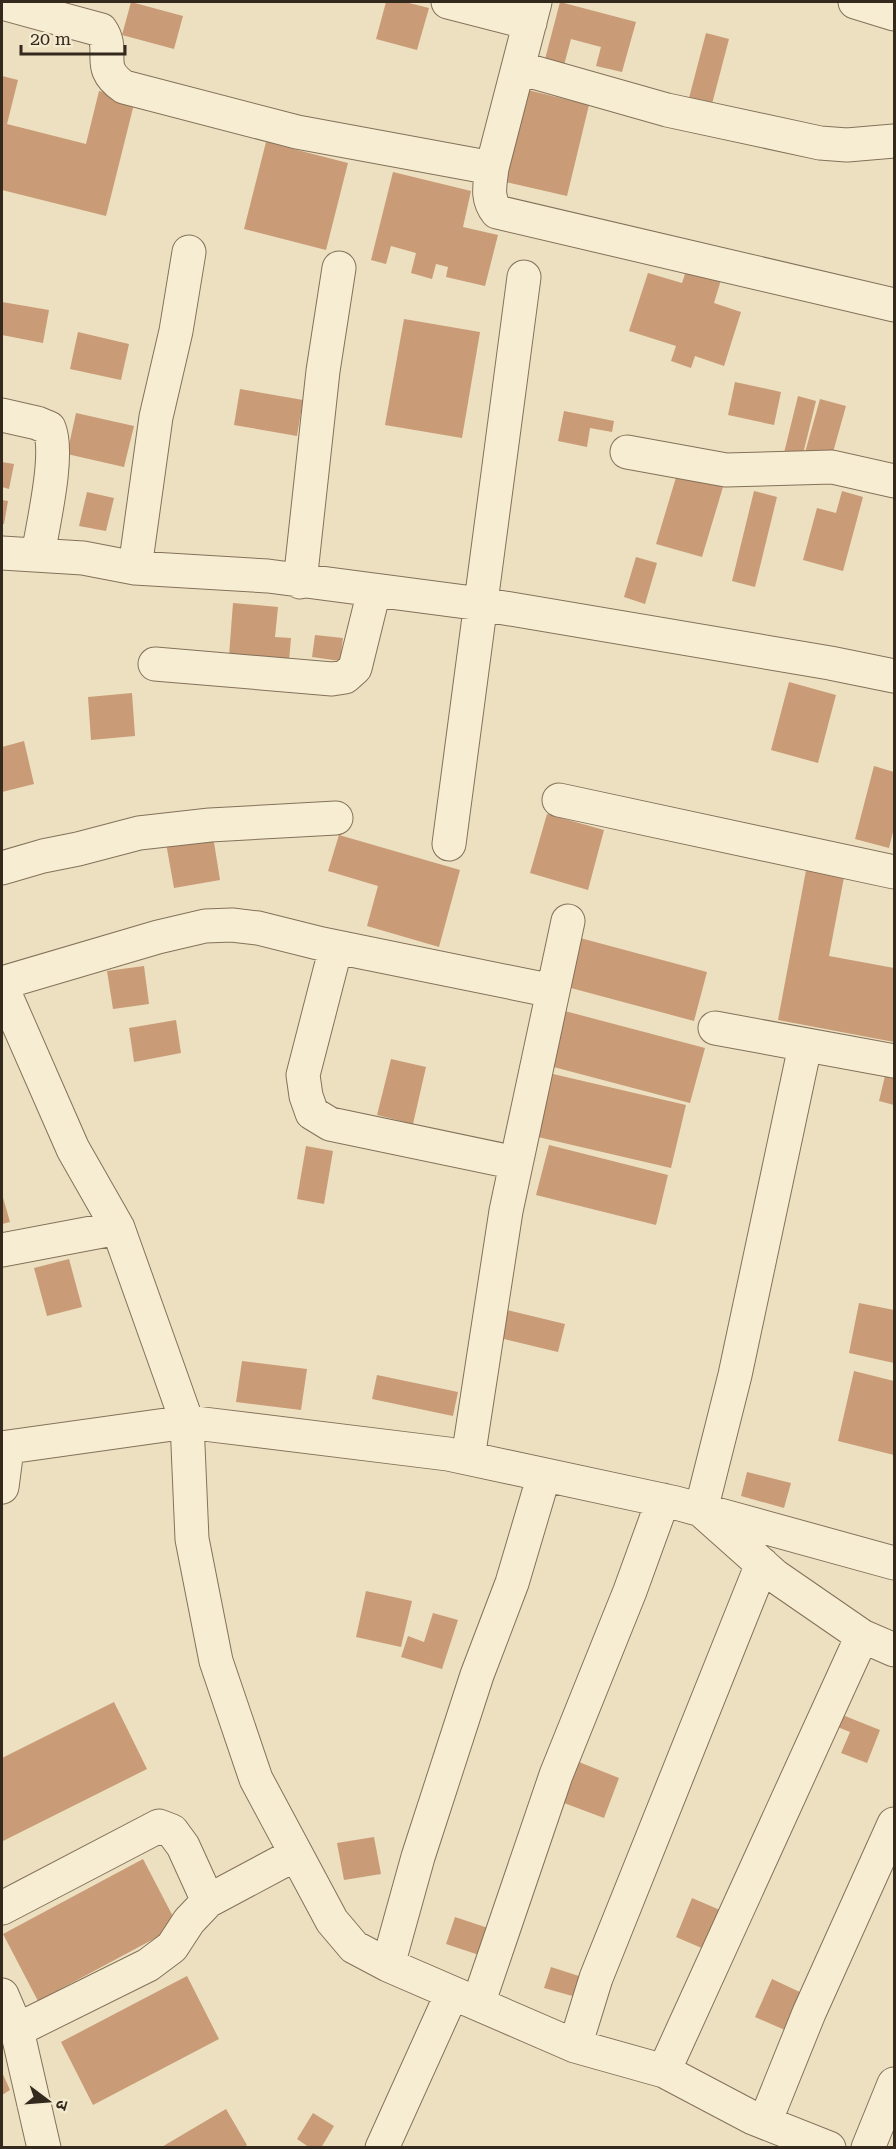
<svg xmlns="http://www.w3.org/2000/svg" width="896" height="2149" viewBox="0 0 896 2149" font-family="'Roboto Serif','Noto Sans Devanagari',serif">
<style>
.building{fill:#c99b77}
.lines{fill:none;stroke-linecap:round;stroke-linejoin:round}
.minor-casing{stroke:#847159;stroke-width:35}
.minor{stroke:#f7edd3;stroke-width:33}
</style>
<rect width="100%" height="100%" fill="#ece0c0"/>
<path class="building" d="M131 2 183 16 174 49 122 35Z
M386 2H405L429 8 417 50 376 39Z
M560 2 636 22 622 72 596 66 601 47 571 39 563 69 544 63Z
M706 33 729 39 712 104 689 98Z
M2 76 18 80 7 124 86 144 99 91 135 100 106 216 2 190Z
M528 90 589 105 567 196 506 182Z
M266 142 348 163 326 250 244 229Z
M393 172 471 191 463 227 498 235 485 286 446 277 448 267 436 264 432 279 411 273 416 253 391 246 386 264 371 260Z
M687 268 721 280 714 303 741 312 724 366 695 356 691 368 671 361 676 346 629 331 648 273 682 283Z
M2 302 49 310 43 343 2 335Z
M404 319 480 332 462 438 385 425Z
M78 332 129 344 121 380 70 369Z
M735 382 781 392 774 425 728 415Z
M240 389 303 400 297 436 234 425Z
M798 396 816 401 802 458 784 453Z
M820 399 846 406 830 463 804 456Z
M564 411 614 421 612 432 590 428 587 447 558 441Z
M76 413 134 426 124 467 67 454Z
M2 462 14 464 9 489 2 487Z
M677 474 723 487 702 557 656 544Z
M754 491 777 497 755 587 732 581Z
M842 491 863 497 843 571 803 560 817 508 836 513Z
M87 492 114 498 106 531 79 526Z
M2 500 8 501 4 524H2Z
M636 557 657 563 645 604 624 597Z
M233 603 278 607 275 637 291 638 289 661 229 656Z
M315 635 343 638 340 661 312 657Z
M789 682 836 695 818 763 771 750Z
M132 693 135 736 91 740 88 697Z
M24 741 34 784 2 792V747Z
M874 766 894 772V828L889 848 855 839Z
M547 814 604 830 588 890 530 873Z
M339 835 460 870 439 947 367 926 378 886 328 871Z
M213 836 220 880 174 888 166 843Z
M807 865 845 872 829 956 894 968V1042L778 1020Z
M569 935 707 972 694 1021 556 984Z
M144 966 149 1004 113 1009 107 971Z
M561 1010 705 1048 690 1103 546 1065Z
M176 1020 181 1053 134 1062 129 1028Z
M391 1059 426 1067 413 1124 377 1115Z
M888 1063 894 1064V1105L879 1101Z
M553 1074 686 1105 671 1168 538 1137Z
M549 1145 668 1175 656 1225 536 1195Z
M306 1146 333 1151 324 1204 297 1199Z
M2 1194 10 1222 2 1224Z
M69 1259 82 1307 47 1316 34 1268Z
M859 1303 894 1310V1363L849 1353Z
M507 1310 565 1324 558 1352 500 1338Z
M242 1361 307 1369 301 1410 236 1402Z
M854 1371 894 1381V1455L838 1441Z
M377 1375 458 1392 453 1416 372 1399Z
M747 1472 791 1483 784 1508 741 1496Z
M366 1591 412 1601 401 1647 356 1637Z
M433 1613 458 1620 442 1669 401 1657 408 1636 424 1642Z
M114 1702 147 1769 3 1841 2 1758Z
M840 1714 880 1730 867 1763 841 1753 850 1732 835 1726Z
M579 1762 619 1778 604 1818 564 1803Z
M374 1837 381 1874 344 1880 337 1843Z
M143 1859 178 1926 38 2001 3 1934Z
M692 1898 720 1910 704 1949 676 1937Z
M455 1917 491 1929 482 1956 446 1944Z
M551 1967 582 1977 576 1997 544 1988Z
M187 1976 219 2039 93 2105 61 2042Z
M772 1979 802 1993 794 2034 755 2017Z
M2 2072 10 2090 2 2095Z
M226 2109 247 2145 244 2148H160Z
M313 2113 334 2126 321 2148H310L297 2139Z"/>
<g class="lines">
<defs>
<path id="minor" d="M448 2 530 23
M535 2 492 168C490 185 486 198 497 212L894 305
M855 2 894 14
M2 3 101 30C116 52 94 67 124 87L297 132 492 168
M519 68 667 110 820 143 847 145 894 141
M2 415 37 423 49 428C60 453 43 524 38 555
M627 452 726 470 832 467 894 481
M2 553 83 558 135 568 268 576 481 604 830 663 894 676
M135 568 156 417 176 331 189 252
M300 582 323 371 339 268
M155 664 332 679 345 677 355 668 374 591
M559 800 894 872
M449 844 524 277
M2 868 43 856 78 849 139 833 210 825 336 818
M336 947 303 1075 306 1096 312 1113 330 1124 516 1163
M2 983 158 937 205 926 232 925 258 928 322 944 553 991
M2 987 73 1149 118 1228 187 1422 192 1539 216 1661 256 1779 332 1921 354 1947 388 1965 575 2046 664 2071 753 2118 829 2148
M715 1028 894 1061
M805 1046 735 1375 701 1510 775 1576 862 1636 894 1650
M2 1250 118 1228
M2 1448 187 1422 448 1454 676 1503 894 1563
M468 1458 506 1211 568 921
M2 1487 7 1449
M2 1908 159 1826 172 1831 183 1846 208 1901
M388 1965 418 1857 477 1675 512 1583 544 1475
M2 1995 17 2030 44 2148
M478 2004 556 1775 630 1591 663 1500
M17 2030 148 1965 172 1947 189 1921 208 1901 296 1854
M575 2046 596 1978 762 1564
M664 2071 862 1636
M765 2122 809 2013 894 1824
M382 2148 452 1993
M868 2148 894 2084"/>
</defs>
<use href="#minor" class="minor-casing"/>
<use href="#minor" class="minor"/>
</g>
<rect width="896" height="2149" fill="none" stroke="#34291d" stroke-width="6"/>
<g transform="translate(48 2101) rotate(106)" stroke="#f4eacf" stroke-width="4.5" paint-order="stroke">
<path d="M0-4.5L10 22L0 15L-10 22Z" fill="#34291d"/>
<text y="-9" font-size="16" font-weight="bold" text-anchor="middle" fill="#34291d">उ</text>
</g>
<path d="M21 45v9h104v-9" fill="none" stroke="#34291d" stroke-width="3"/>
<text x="30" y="45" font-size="18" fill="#34291d" stroke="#f4eacf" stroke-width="4.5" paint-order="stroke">20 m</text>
</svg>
